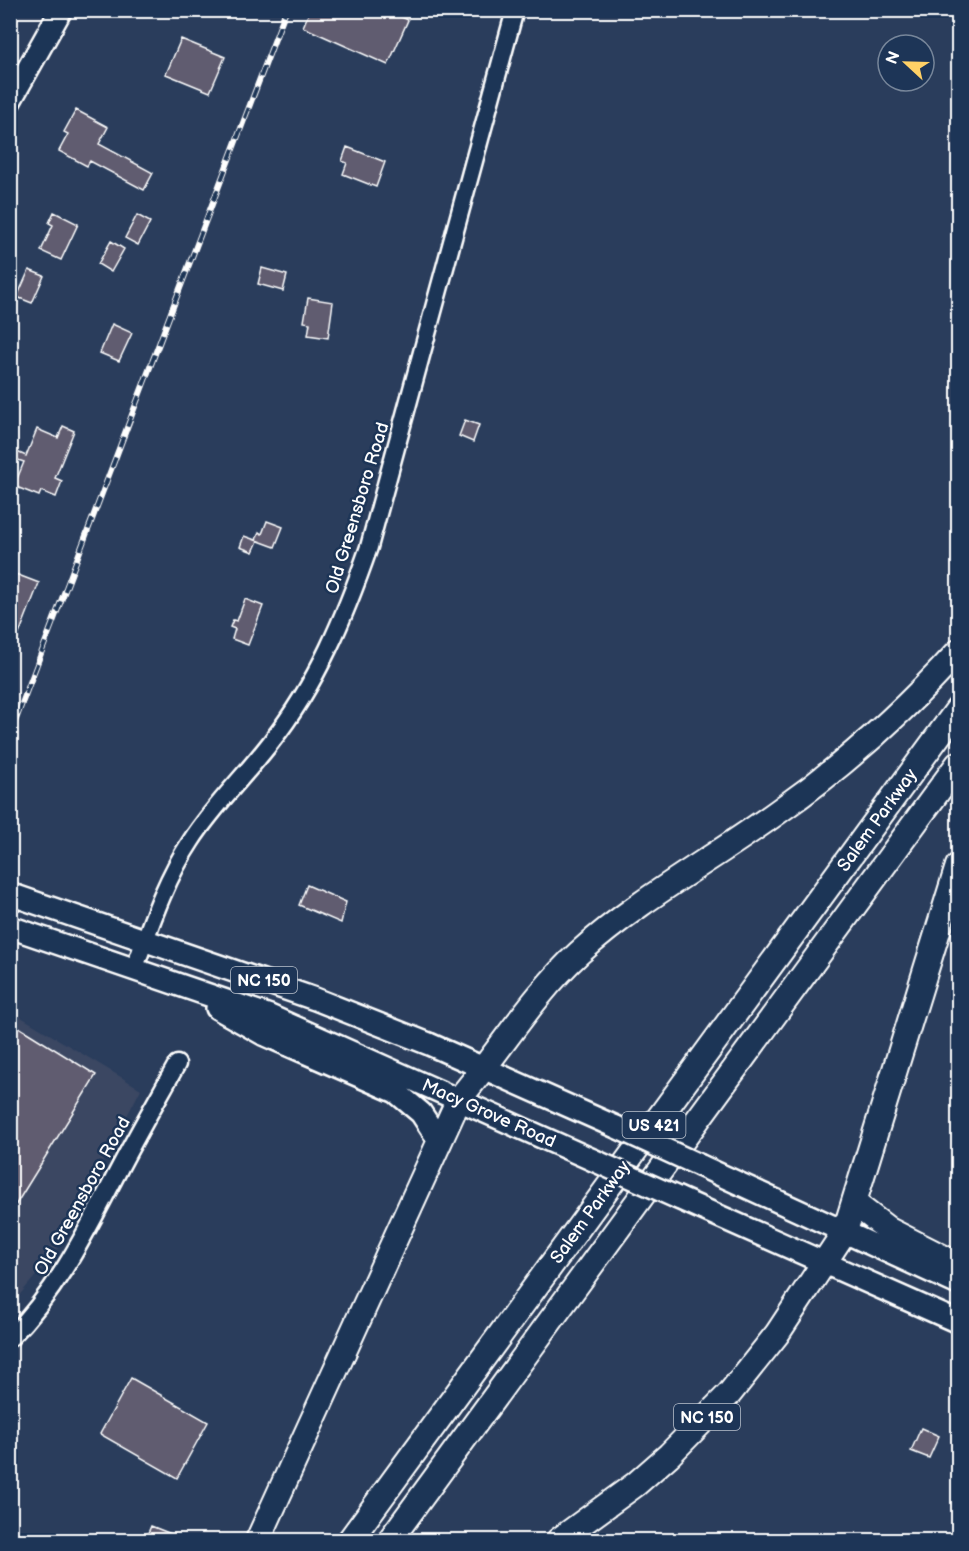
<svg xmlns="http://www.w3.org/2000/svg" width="969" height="1551" viewBox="0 0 969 1551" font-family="'Balsamiq Sans',sans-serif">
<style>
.built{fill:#3a4662}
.building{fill:#605b6f;stroke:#fff;stroke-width:1.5}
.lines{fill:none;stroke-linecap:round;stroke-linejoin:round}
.minor-casing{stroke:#fff;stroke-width:21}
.major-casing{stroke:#fff;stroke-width:26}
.highway-casing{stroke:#fff;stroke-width:28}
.minor{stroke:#1d3557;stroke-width:16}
.major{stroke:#1d3557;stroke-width:21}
.highway{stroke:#1d3557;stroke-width:24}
.rail-casing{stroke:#fff;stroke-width:6}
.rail{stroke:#1d3557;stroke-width:4;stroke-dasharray:11;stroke-linecap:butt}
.major-bridge-casing{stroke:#fff;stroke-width:26;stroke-linecap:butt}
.major-bridge{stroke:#1d3557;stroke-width:21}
.labels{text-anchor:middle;stroke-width:5;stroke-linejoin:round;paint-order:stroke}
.shield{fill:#1d3557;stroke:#bbc2cd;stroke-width:1.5}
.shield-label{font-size:16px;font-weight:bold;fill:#fff}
.street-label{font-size:18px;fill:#fff;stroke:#1d3557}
</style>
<rect width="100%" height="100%" fill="#2a3d5c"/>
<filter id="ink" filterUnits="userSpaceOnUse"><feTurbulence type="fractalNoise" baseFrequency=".0167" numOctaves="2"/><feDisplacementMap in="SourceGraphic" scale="12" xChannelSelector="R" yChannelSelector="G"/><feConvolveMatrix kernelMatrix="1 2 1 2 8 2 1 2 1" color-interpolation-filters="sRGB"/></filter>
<g filter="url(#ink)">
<path class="built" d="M11 1011 141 1089 56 1252 11 1305Z"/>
<path class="building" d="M310 10H387L408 20 388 65 303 27Z
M181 39 225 57 210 92 166 74Z
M76 110 108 127 99 144 153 173 144 190 90 161 87 166 59 151 68 134 64 132Z
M347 147 385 162 376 187 343 174 347 163 342 161Z
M54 212 78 224 61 260 41 251 53 225 49 223Z
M137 215 150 222 138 245 125 238Z
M111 241 124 249 111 272 98 264Z
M262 268 287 275 283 291 258 284Z
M29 270 44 276 32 303 17 297Z
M308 298 333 302 328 338 308 335 310 323 304 322Z
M112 324 132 333 119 361 100 353Z
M465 420 479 425 473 442 459 436Z
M63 426 74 431 55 478 62 481 56 497 41 491 39 496 14 486 24 462 15 459 17 452 26 456 37 429 58 438Z
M267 521 283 527 275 547 256 540 259 532 262 534Z
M244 536 258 541 253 552 240 547Z
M13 573 39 583 10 657V578Z
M245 599 263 606 248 645 232 639 235 629 230 627 233 620 237 621Z
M307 885 346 902 341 923 299 905Z
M17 1026 96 1075 10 1214V1036Z
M131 1378 208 1422 177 1478 100 1434Z
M921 1428 939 1436 929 1458 911 1451Z
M151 1526 171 1534 168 1540H145Z"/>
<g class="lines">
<defs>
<path id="minor" d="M134 970C150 926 165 880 191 841 214 805 245 776 271 742 317 684 345 616 369 547L515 10
M10 1338C58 1290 86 1232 117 1173 136 1136 157 1100 177 1064"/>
<path id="major" d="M10 101 61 10
M10 894 315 999 429 1044 616 1127
M10 927 270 1016 593 1160
M217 1008 263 1034 396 1092 421 1113 440 1142
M701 1166 958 1284
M678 1198 958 1322"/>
<path id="highway" d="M854 1203 889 1230 958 1265
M258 1540 459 1099C500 1051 532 996 579 953 640 898 713 859 779 811 845 765 904 711 958 652
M350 1540 958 709
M390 1540 958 764
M559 1540 636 1484 669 1455 730 1393 777 1334 845 1231 958 866"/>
</defs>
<use href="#minor" class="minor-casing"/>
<use href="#major" class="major-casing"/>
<use href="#highway" class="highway-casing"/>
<use href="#minor" class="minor"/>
<use href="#major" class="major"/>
<use href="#highway" class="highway"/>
<defs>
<path id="rail" d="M10 735 286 10"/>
</defs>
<use href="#rail" class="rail-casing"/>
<use href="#rail" class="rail"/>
<defs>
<path id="major-bridge" d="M616 1127 701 1166
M593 1160 678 1198"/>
</defs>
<use href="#major-bridge" class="major-bridge-casing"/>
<use href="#major-bridge" class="major-bridge"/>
</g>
</g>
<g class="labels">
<g class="shield">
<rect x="231" y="967" width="66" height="26" rx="4.5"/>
<rect x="622.5" y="1112" width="63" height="26" rx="4.5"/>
<rect x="674" y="1404" width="66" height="26" rx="4.5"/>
</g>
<g class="shield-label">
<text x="264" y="986">NC 150</text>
<text x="654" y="1131">US 421</text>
<text x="707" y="1423">NC 150</text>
</g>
<g class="street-label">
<text transform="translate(357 508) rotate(-73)" y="6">Old Greensboro Road</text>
<text transform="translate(877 820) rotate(-54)" y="6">Salem Parkway</text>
<text transform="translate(489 1113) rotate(24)" y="6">Macy Grove Road</text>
<text transform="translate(82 1196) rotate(-61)" y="6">Old Greensboro Road</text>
<text transform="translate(590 1212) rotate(-54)" y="6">Salem Parkway</text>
</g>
</g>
<rect width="969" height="1551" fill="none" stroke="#1d3557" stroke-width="36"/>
<rect x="18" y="18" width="933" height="1515" fill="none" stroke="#fff" stroke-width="2" filter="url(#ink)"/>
<g transform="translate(906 63) rotate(292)"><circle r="28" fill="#1d3557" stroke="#77869a" stroke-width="1.5"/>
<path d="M0-4.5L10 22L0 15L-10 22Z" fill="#ffd166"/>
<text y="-9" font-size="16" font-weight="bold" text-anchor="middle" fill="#ffffff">N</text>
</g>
</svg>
